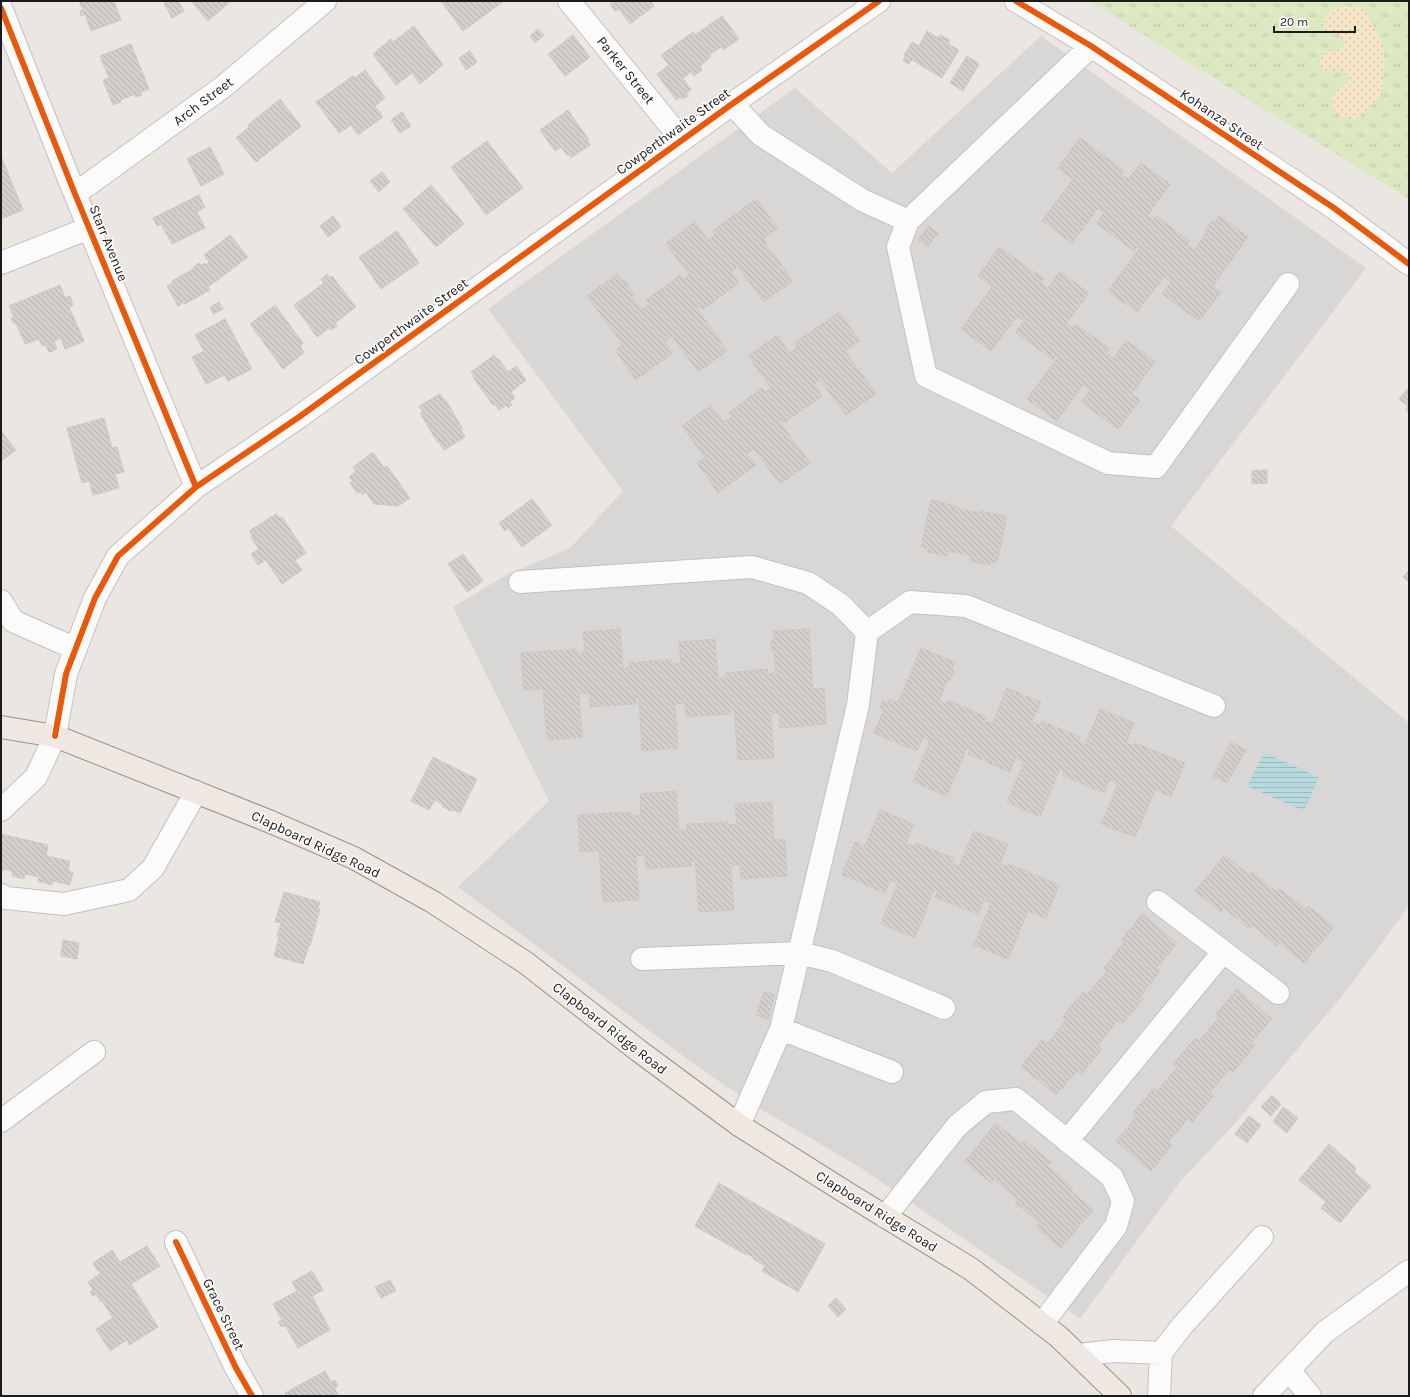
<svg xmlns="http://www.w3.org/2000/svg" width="1410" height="1397" viewBox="0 0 1410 1397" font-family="Karla,sans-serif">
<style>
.residential{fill:#d9d7d5}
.grass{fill:url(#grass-tufts)}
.sand{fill:url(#sand-dots)}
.water{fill:url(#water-rules)}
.building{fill:url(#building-back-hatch);stroke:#cdc8c5}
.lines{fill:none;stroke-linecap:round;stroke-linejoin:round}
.minor-casing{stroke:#c2c1bf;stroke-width:24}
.major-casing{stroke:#9f9181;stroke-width:24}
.minor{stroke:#fcfbfb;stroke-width:22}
.major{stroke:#efe8e2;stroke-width:22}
.cycleway-casing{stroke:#fff;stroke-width:8}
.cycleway{stroke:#e8590c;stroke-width:6}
.labels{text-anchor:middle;stroke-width:3;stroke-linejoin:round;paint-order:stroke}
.street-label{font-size:14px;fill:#1b1b1b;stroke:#fff}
</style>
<defs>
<pattern id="grass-tufts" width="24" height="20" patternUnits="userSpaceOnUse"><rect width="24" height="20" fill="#dbe8c1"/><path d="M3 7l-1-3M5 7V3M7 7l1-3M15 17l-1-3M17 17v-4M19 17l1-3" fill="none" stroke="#bbc6a5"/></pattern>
<pattern id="sand-dots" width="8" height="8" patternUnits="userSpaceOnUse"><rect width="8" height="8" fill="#f6e5c5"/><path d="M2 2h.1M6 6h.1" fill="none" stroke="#d2c4a9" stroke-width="1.8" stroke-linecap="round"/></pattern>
<pattern id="water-rules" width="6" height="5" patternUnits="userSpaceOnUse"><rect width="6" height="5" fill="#b6dadd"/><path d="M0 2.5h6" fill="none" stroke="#9cbabd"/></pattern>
<pattern id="building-back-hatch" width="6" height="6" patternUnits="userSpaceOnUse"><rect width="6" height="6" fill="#d2cfcc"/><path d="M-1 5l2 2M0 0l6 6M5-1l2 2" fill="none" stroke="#b4b1af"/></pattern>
</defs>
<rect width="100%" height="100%" fill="#eae7e3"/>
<path class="residential" d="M1041 36 1366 268 1171 526 1409 723V904L1400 918 1347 990 1237 1121 1179 1183 1080 1319 861 1168 752 1104 691 1062 458 887 549 801 453 607 506 575 570 548 623 491 488 309 795 88 892 173Z"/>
<path class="grass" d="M1089 1H1409V199Z"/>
<path class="sand" d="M1348 5C1365 7 1368 14 1375 29 1378 35 1383 43 1383 49 1385 62 1384 87 1378 97 1373 105 1366 113 1359 117 1350 121 1336 118 1333 108 1329 95 1337 88 1348 83L1349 79 1345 71H1323C1319 63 1319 59 1326 52L1334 51 1343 48 1345 43 1339 35 1325 31 1323 24C1328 9 1333 9 1348 5Z"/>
<path class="water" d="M1264 753 1319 777 1304 811 1247 786Z"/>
<path class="building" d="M79 1H114L121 20 91 31 85 14 81 16 80 11 83 10Z
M168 1H178L184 11 172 18 164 3Z
M191 1H231L208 21Z
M441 1H504L463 31Z
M613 1H650L654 6 630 24 619 9 615 11 610 4Z
M722 16 739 39 723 50 721 47 709 55 711 57 700 66 702 70 694 76 691 72 683 78 691 90 686 93 688 96 682 99 681 97 676 100 657 74 669 65 661 55 693 32 695 35Z
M414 26 443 65 420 84 412 73 396 85 373 54 391 39 393 42Z
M538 29 544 35 535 43 530 36Z
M927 31 938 38 940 35 950 40 948 44 959 50 942 78 912 60 909 64 903 61 905 57 904 55 912 42 919 46Z
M573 35 590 57 565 76 548 54Z
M131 44 149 89 140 92 142 95 136 97 135 94 120 100 121 102 113 105 103 80 109 78 100 56Z
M470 51 477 62 466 70 459 58Z
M967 56 979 64 963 91 950 83Z
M365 70 385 98 375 106 383 117 358 135 351 125 339 133 316 102 353 76 355 78Z
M280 99 301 126 256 162 236 138 249 127 248 125Z
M568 110 589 140 587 141 590 145 571 158 569 155H567L561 147 555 151 540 130Z
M402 112 411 126 400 133 391 120Z
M1080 138 1124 171 1122 175 1128 179 1141 163 1170 184 1147 216 1153 220 1156 216 1190 241 1187 245 1194 250 1207 232 1205 231 1212 221 1214 223 1219 216 1248 237 1213 286 1221 292 1199 321 1162 294 1171 282 1164 277 1137 312 1108 291 1139 249 1137 247 1134 251 1096 223 1104 213 1098 208 1072 243 1042 221 1073 179 1058 168Z
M487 141 523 188 486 215 451 167Z
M210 147 224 174 201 186 187 159Z
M1 156 23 210 1 219Z
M382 172 390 182 379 192 370 181Z
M431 185 464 224 436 247 403 209Z
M199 195 205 207 197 212 205 228 172 244 161 224 157 226 153 218Z
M756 199 778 228 763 239 793 281 764 302 738 267 731 272 739 283 702 310 699 306 697 308 727 351 698 372 672 336 665 341 673 353 636 380 615 350 623 345 587 296 617 274 622 281 624 280 634 294 632 296 642 309 649 304 646 300 680 275 683 279 689 275 666 243 695 222 708 240 715 235 712 231Z
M333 216 341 227 328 237 320 226Z
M929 226 938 234 927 247 918 240Z
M397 231 419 263 381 289 359 257Z
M230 235 248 257 208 287 210 290 185 304 184 302 178 306 167 286 173 283 172 281 195 268 193 267 199 263 201 265 205 263 206 265 209 262 204 255Z
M999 247 1044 279 1041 283 1048 288 1060 271 1089 293 1066 324 1073 328 1076 324 1110 349 1107 353 1114 358 1126 340 1155 362 1132 394 1140 400 1118 429 1081 402 1090 390 1083 385 1057 421 1027 399 1058 357 1056 355 1053 360 1015 332 1024 321 1017 316 991 351 961 329 992 287 978 276Z
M327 274 330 278 332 276 356 307 335 323 337 326 331 330 329 328 317 337 294 305 324 283 321 279Z
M60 285 65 298 70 296 73 305 69 307 84 341 65 349 61 338 54 341 57 349 49 352 46 345 42 346 39 339 25 344 16 323 14 324 11 318 14 317 9 306Z
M219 302 223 309 213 314 210 307Z
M275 305 303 343 300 346 304 353 283 369 250 324Z
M839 312 860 341 845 351 876 394 846 415 820 380 813 384 822 396 784 423 782 419 779 421 810 463 780 484 754 449 747 454 756 465 718 493 697 463 705 458 682 426 711 405 724 422 731 417 728 413 740 404 762 388 765 392 771 388 748 356 777 335 790 353 797 347 794 343Z
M225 319 252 369 228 381 225 375 206 384 192 357 204 351 195 335Z
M494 355 496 359 498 358 508 372 516 366 526 380 511 392 515 398 510 402 512 405 508 408 506 405 499 410 495 404 493 405 473 377 474 376 471 372Z
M1409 387V412L1406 410 1408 406 1399 399Z
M440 394 444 400 445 399 463 429 461 430 465 437 444 450 439 442 438 443 420 413 423 412 419 406Z
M104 418 112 448 117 447 124 472 115 474 119 488 93 495 89 481 82 483 67 428Z
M1 431 16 450 1 461Z
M373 452 384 468 387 466 410 498 398 506 374 504 366 492 363 495 360 492 357 493 350 483 353 481 349 477 356 471 353 467Z
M1267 470V483L1252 484V471Z
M532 499 552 525 522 547 508 528 505 531 499 523Z
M931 500 956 506V508L980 513V511L1007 516 997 563 990 562V565L970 561 971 556 948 551 947 556 927 552 928 549 921 547Z
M276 514 280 518 282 517 306 553 295 560 302 570 282 584 266 560 258 565 251 554 259 549 251 537 253 536 249 531Z
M463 554 483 581 467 592 448 564Z
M1409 570V582L1403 577Z
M620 629 623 668H630L629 663 672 659V664L681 663 679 642 715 639 718 678H725V673L767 669 768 674 776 673 774 652 772 651 771 640H774L773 631 809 629 813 689 824 688 826 724 780 728 779 713 771 714 774 758 738 760 734 709H730L731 714 686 717 685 703 675 704 678 748 642 751 639 698H635L636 704 590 707 589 693 579 694 582 737 547 740 543 689 524 690 521 653 576 649 577 653H585L583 632Z
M921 648 955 662 952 670 954 671 949 682 947 681 939 701 946 704 948 700 986 717 984 721 992 724 1007 688 1041 702 1032 722 1040 725 1042 721 1080 737 1078 742 1085 745 1100 709 1134 723 1126 743 1134 746 1135 743 1185 763 1171 797 1155 790 1135 837 1101 824 1118 784 1109 780 1104 793 1062 775 1064 771 1060 769 1040 817 1007 802 1024 762 1016 758 1010 772 968 754 970 749 967 748 947 796 913 782 930 741 923 737 917 751 874 733 884 709 880 708 883 701 887 703 889 699 898 703Z
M1231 742 1246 750 1227 783 1213 776Z
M433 757 477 779 460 813 454 810 451 811 443 807 442 804 435 800 429 810 411 801Z
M676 791 679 830H687V824L728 822V825L737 824 735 804 772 802 774 840 785 839 787 876 741 879 740 865 731 866 734 910 699 912 695 861H691L692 866 646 869 645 855 636 856 639 900 603 902 599 851 580 852 578 815 632 812V816L641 815 640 794Z
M880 810 914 824 906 843 914 846 916 843 954 858 952 864 959 866 974 831 1008 844 1000 864 1008 867 1009 864 1059 885 1046 919 1028 911 1008 959 974 945 991 903 984 900 978 914 935 897 937 891 934 890 915 938 881 924 898 883 890 880 885 893 842 875 855 842 865 846Z
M1 834 48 845 46 856 70 861 68 871 73 872 70 885 53 881 52 885 38 881 39 877 25 874 24 879 12 876 13 871 3 869 1 874Z
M1225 855 1249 875 1252 872 1277 892 1280 889 1305 909 1308 906 1334 927 1304 963 1280 942 1277 946 1252 925 1249 929 1224 908 1221 912 1195 891Z
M284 892 320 902 318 908 320 909 310 946 309 945 303 964 274 956 279 937 277 936 281 923 275 922Z
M1142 914 1177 943 1157 968 1160 971 1140 997 1143 999 1122 1025 1117 1021 1098 1045 1102 1049 1081 1074 1077 1071 1056 1095 1021 1066 1042 1040 1047 1044 1066 1020 1062 1017 1078 998 1083 992 1087 995 1107 971 1104 968 1124 942 1121 940Z
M63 940 79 943 77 959 61 956Z
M1237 989 1272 1019 1251 1043 1255 1046 1248 1054 1233 1072 1229 1069 1210 1093 1214 1096 1192 1122 1188 1119 1168 1142 1172 1145 1151 1171 1116 1141 1136 1117 1132 1113 1154 1088 1157 1091 1177 1068 1173 1064 1195 1038 1199 1041 1218 1018 1215 1015Z
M764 992 775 995 768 1019 756 1015Z
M1272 1095 1281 1104 1271 1116 1261 1107Z
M1283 1107 1298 1118 1287 1133 1273 1122Z
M1249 1116 1261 1125 1247 1143 1235 1134Z
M996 1123 1021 1144 1025 1140 1051 1162 1047 1166 1073 1188 1071 1191 1093 1210 1061 1248 1036 1227 1039 1223 1015 1202 1017 1199 994 1179 991 1183 965 1161Z
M1329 1144 1356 1168 1354 1172 1371 1186 1340 1223 1321 1208 1326 1202 1299 1180Z
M719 1183 825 1244 798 1292 762 1271 765 1266 753 1259 754 1258 746 1253V1255L743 1253 695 1226Z
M147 1246 160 1266 131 1284 158 1327 129 1345 127 1340 110 1351 96 1329 113 1318 102 1301 101 1302 96 1294 93 1296 90 1292 93 1290 88 1282 100 1274 93 1263 112 1250 120 1262Z
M312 1271 323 1290 312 1296 330 1330 298 1348 285 1325 282 1327 278 1322 282 1320 273 1304 297 1291 292 1282Z
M390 1280 396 1291 381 1298 375 1287Z
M836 1298 846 1309 838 1317 828 1306Z
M325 1371 331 1382 335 1380 338 1386 334 1388 339 1396H287L285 1393Z"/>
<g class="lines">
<defs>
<path id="minor" d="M569 1 682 140
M1016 1 1091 46 1334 208 1409 264
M1 8 75 194 196 487
M1091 46 908 221 898 247 926 376 1108 463 1156 467 1288 284
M732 104 761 135 862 200 908 221
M75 194 223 87 325 1
M1 263 89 228
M520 582 752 567 808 583 841 605 867 632 910 602 966 606 1214 706
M1 601 13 621 76 649
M1 810 36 777 55 736 66 674 95 598 118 556 196 487 299 417 732 104 879 1
M1 895 6 898 64 904 129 890 153 868 196 792
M1158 902 1278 993
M642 959 800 953 832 961 944 1008
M781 1029 892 1072
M1 1121 94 1052
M739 1125 781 1029 858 705 867 632
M1067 1141 1223 952
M885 1217 957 1126 986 1102 1016 1099 1112 1177 1123 1201 1116 1226 1042 1324
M176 1242 236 1368 252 1396
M1079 1355 1114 1351 1161 1353
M1289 1370 1310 1396
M1159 1396 1161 1353 1182 1326 1262 1237
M1264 1396 1325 1332 1409 1271"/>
<path id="major" d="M1 727 55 736 271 822 354 858 433 902 526 963 639 1051 739 1125 850 1195 971 1269 1059 1337 1120 1396"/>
</defs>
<use href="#minor" class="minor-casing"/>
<use href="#major" class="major-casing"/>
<use href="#minor" class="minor"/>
<use href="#major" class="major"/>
<defs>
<path id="cycleway" d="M1016 1 1091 46 1334 208 1409 264
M1 8 75 194 196 487
M55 736 66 674 95 598 118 556 196 487 299 417 732 104 879 1
M176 1242 236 1368 252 1396"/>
</defs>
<use href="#cycleway" class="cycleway-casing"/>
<use href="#cycleway" class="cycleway"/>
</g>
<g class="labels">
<g class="street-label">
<text transform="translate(626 70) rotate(51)" y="5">Parker Street</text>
<text transform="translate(203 101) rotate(-37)" y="5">Arch Street</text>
<text transform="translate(1222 119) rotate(34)" y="5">Kohanza Street</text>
<text transform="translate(673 131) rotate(-36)" y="5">Cowperthwaite Street</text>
<text transform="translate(109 243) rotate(68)" y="5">Starr Avenue</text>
<text transform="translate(411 321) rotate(-36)" y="5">Cowperthwaite Street</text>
<text transform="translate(316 844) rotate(25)" y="5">Clapboard Ridge Road</text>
<text transform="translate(610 1028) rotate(38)" y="5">Clapboard Ridge Road</text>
<text transform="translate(877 1211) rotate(32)" y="5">Clapboard Ridge Road</text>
<text transform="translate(224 1314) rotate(64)" y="5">Grace Street</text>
</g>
</g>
<rect width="1410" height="1397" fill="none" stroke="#1b1b1b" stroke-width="4"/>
<path d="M1274 26v6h81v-6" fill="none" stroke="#1b1b1b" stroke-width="2"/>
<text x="1280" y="26" font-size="12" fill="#1b1b1b" stroke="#ffffff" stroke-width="3" paint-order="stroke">20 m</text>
</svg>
